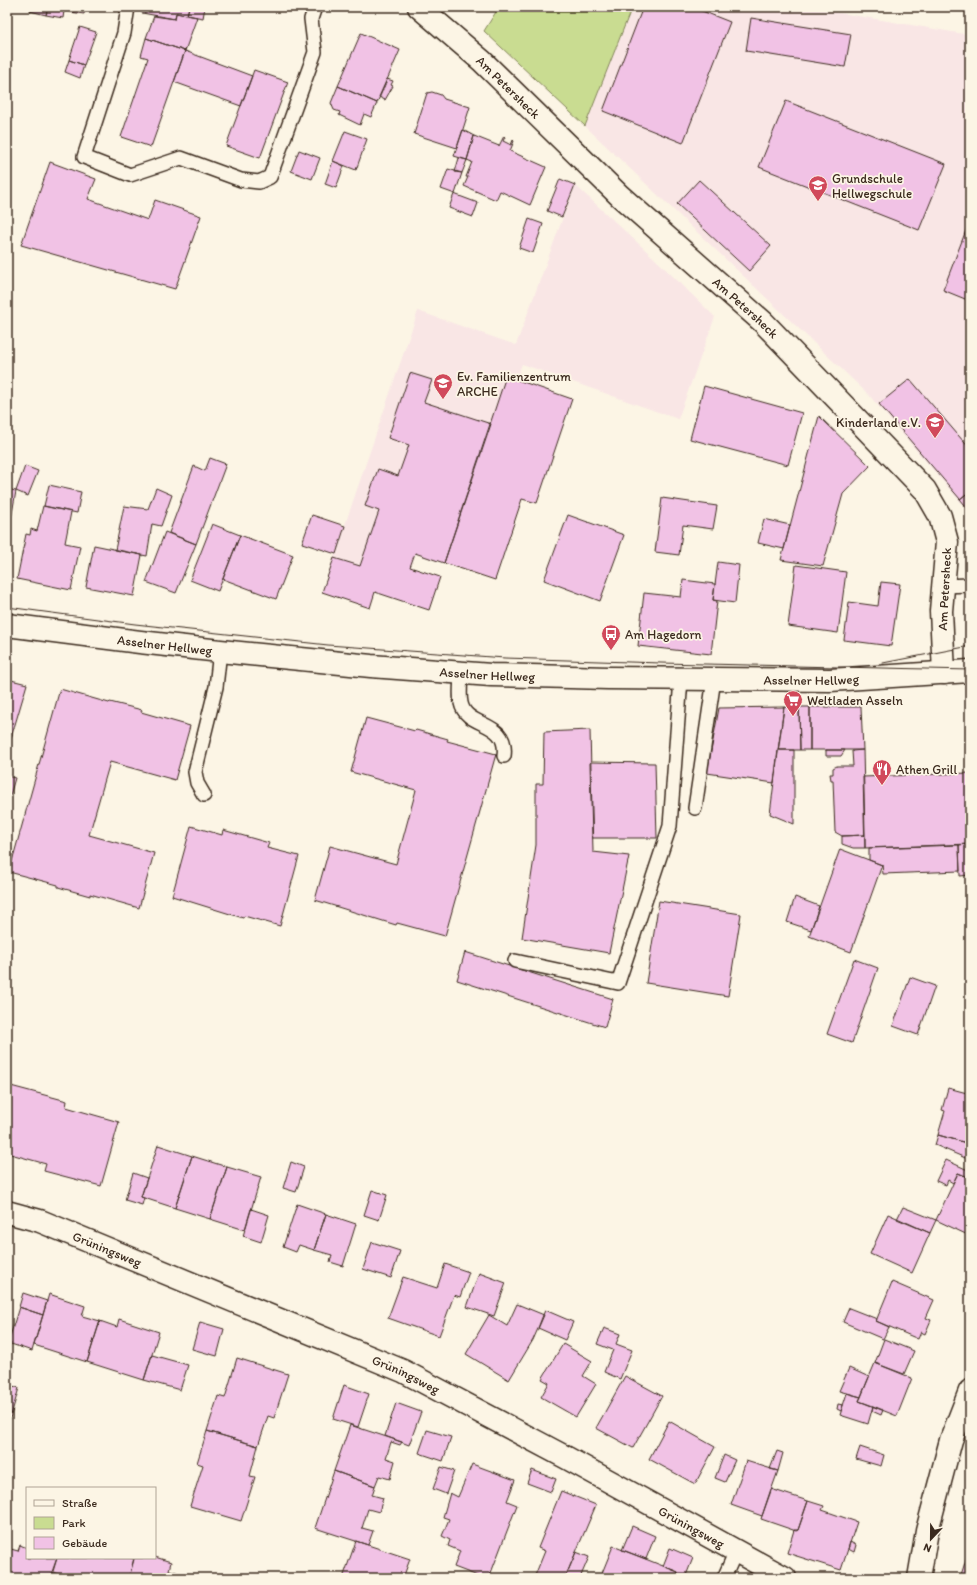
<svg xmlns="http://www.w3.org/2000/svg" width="977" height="1585" viewBox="0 0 977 1585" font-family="Itim,sans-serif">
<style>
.built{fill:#f9e6e5}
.green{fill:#c9dc91;stroke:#828358}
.building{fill:#f1c2e5;stroke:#3b2a1e}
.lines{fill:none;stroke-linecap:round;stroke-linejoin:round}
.service-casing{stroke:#3b2a1e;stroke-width:16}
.minor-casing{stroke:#3b2a1e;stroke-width:25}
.secondary-casing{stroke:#3b2a1e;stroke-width:25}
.service{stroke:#fcf5e5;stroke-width:13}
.minor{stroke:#fcf5e5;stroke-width:22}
.secondary{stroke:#fcf5e5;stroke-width:22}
.tram{stroke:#3b2a1e;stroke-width:1}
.labels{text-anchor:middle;stroke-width:3.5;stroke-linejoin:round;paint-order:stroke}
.street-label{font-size:13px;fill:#3b2a1e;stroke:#fcf5e5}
.poi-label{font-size:13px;fill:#3b2a1e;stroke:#fcf5e5;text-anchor:start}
</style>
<rect width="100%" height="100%" fill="#fcf5e5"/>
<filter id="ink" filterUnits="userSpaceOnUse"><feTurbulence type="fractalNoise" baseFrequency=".025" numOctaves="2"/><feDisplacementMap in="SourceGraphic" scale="8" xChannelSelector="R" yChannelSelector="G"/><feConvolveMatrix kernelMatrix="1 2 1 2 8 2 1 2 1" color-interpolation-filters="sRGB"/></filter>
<g filter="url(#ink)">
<path class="built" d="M632 7H805L970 35V513L868 394 585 126Z
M575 185 652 256 715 317 678 419 522 364 516 380 491 424 444 563 415 554 411 567 440 577 429 610 375 592 370 608 322 592 418 311 516 345Z"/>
<path class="green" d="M499 7H632L585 126 484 31Z"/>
<path class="building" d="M31 7H48L46 15 30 11Z
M48 7H92V9L85 8 84 14 64 11 63 18 46 15Z
M138 7H189L187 15 176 13 175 19 142 13Z
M189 7H205L203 18 187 15Z
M643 7H692L730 22 683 143 603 111Z
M176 13 197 17 185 51 146 38 154 16 175 19Z
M751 18 851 34 845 67 746 51Z
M80 27 96 32 84 65 69 60Z
M361 33 400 50 377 103 338 86Z
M146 38 185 51 151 147 121 137 148 58 141 56Z
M185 51 252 76 241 106 174 82Z
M69 60 84 65 80 78 65 72Z
M254 70 288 82 260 158 226 146Z
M387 79 393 81 391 85 393 86 385 100 379 97Z
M338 86 377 103 371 117 364 114 360 125 339 115 340 112 334 110 331 103Z
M432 92 441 95 444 99 470 107 457 148 414 134 427 93Z
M786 101 946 164 919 230 759 167Z
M463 130 474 136 467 160 454 156Z
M345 131 367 139 356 170 333 161Z
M474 136 499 146 504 136 505 137 503 141 511 145 513 140 514 141 510 151 546 167 530 205 500 191 496 200 464 186 468 177H466L472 162 467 160Z
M299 150 320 158 312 179 291 171Z
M459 158 467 160 462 173 455 172Z
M333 161 344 166 336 188 325 184Z
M50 162 96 179 88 199 148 220 155 200 201 216 175 289 21 245Z
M448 169 462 173 455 194 441 189Z
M560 179 575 185 562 217 547 211Z
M699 180 771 246 749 271 677 204Z
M454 194 478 203 473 217 449 208Z
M529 219 543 224 533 253 519 248Z
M970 220V301L943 290Z
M410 373 432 380 424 402 491 424 444 563 415 553 410 567 440 577 429 610 375 592 370 608 322 592 334 558 360 566 379 511 365 506 378 469 398 476 409 445 388 438Z
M506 376 572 399 537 503 522 499 495 580 444 563Z
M910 379 970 449V491L960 499 879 404Z
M704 386 802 413 788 465 690 439Z
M819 416 870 466 843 494 823 566 781 560Z
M210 458 226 464 196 544 169 533 194 466 205 471Z
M25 466 38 471 28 496 16 491Z
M49 485 81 492 77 513 44 506Z
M156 488 172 495 161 526 152 524 147 556 115 550 124 506 148 509Z
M7 489 16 491 8 536H7Z
M970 491V511L960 499Z
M662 498 717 506 713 529 683 525 679 555 655 552Z
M43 506 71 512 65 543 80 546 71 590 17 579 26 534 30 535 31 529 37 531Z
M312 515 345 526 336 554 302 543Z
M568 515 624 535 600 601 544 580Z
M764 519 790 525 784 549 758 543Z
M212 524 240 535 218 591 190 580Z
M165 532 196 544 176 593 146 582Z
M240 535 293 555 276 599 223 579Z
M94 545 142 555 134 596 86 587Z
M718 562 739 565 735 603 713 600Z
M796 565 846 572 838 633 788 626Z
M683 580 715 584 713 600 717 601 711 654 638 646 644 593 681 597Z
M881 582 900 584 891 646 844 640 849 602 878 606Z
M7 679 27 684 11 738 7 737Z
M60 689 109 703 110 702 142 710 141 712 190 726 175 780 110 762 89 835 154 853 139 908 90 894V896L58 887V885L9 872Z
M784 707 774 783 707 773 719 708Z
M784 707H799L800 750H778Z
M799 707H810V750H800Z
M810 707H861L863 750H810Z
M366 718 415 731 416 730 448 739 447 741 496 754 445 936 397 923 396 925 315 900 330 846 396 864 416 790 351 772Z
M590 730 593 852 629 856 609 953 522 938 536 845V784H543L544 732Z
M778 750H794V824L770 814Z
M826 750H845L841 756H826Z
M863 750 865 835 842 836 835 832 833 780H831L830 774H833V768L837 766H853L852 751Z
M590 762 655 763 657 838H592Z
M970 773V844L865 848 863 777Z
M7 776 15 778 7 806Z
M191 826 222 835 223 830 269 843 267 848 299 856 280 926 244 916 243 918 172 896Z
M865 835V848H853L842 844V836Z
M970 844V875L960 876 959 845Z
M959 845 960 871 883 874 882 865 869 860V848Z
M840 849 882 865 851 952 809 936Z
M795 897 819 906 811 930 787 922Z
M659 901 741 914 728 996 646 983Z
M465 952 613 999 605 1027 457 980Z
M854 959 878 968 852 1043 827 1034Z
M910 977 935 986 918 1035 893 1026Z
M7 1085 67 1101 66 1107 119 1122 101 1186 44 1171 46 1164 7 1153Z
M948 1088 967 1093 966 1098 970 1099V1144L938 1135 945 1111 942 1110Z
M938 1135 970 1144V1160L935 1145Z
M158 1145 192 1156 175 1208 141 1197Z
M192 1156 227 1167 210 1219 175 1208Z
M946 1160 970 1171 968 1177 958 1173 953 1183 948 1180 946 1185 936 1181Z
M291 1162 304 1167 296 1192 283 1188Z
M227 1167 261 1177 245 1230 210 1219Z
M133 1173 147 1178 141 1197 144 1198 142 1205 125 1200Z
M958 1173 970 1178V1236L936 1220Z
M372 1190 387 1195 379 1220 364 1215Z
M297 1204 326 1214 314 1250 299 1245 296 1252 283 1247Z
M903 1207 936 1220 930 1233 897 1219Z
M251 1209 269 1215 261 1242 243 1236Z
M326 1214 356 1224 343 1266 330 1262 332 1255 314 1250Z
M888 1214 930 1233 912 1273 870 1254Z
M372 1242 400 1251 391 1278 363 1269Z
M445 1264 469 1272 460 1297 454 1295 439 1336 388 1318 403 1277 437 1288Z
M479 1273 506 1283 494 1316 467 1307Z
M892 1282 934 1300 926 1318 931 1320 925 1334 921 1332 918 1339 876 1321Z
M23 1293 47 1301 43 1315 19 1307Z
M49 1294 85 1306 82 1316 100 1321 87 1362 34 1345Z
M517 1304 544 1315 533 1340 509 1380 466 1354 489 1315 507 1326Z
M19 1307 43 1315 32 1351 8 1343Z
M849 1308 877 1319 876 1321 889 1327 883 1339 843 1322Z
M545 1310 573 1322 565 1340 538 1328Z
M119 1319 159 1332 144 1380 87 1362 100 1321 117 1327Z
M200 1322 224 1329 217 1356 192 1349Z
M604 1328 620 1334 616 1344 632 1350 620 1379 604 1372 613 1350 597 1344Z
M884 1339 914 1351 904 1374 875 1363Z
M563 1344 592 1361 583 1376 596 1384 576 1417 541 1397 549 1383 542 1379Z
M152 1355 188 1365 180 1390 144 1380Z
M237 1358 288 1374 274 1418 268 1416 258 1446 207 1431 218 1396 225 1398Z
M875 1363 912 1378 897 1416 859 1401Z
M849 1368 869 1377 861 1397 839 1391Z
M625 1376 662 1396 633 1448 596 1428Z
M7 1384 19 1388 9 1422 7 1421Z
M344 1385 369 1394 358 1427 333 1419Z
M847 1393 861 1397 859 1401 873 1406 868 1424 840 1415Z
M396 1403 421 1412 409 1445 385 1436Z
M838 1404 843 1405 841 1411 837 1409Z
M873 1406 883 1410 881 1415 872 1411Z
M669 1421 715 1447 695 1484 649 1459Z
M350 1425 402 1442 400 1445 391 1442 386 1458 395 1461 390 1479 379 1476 375 1486 334 1471Z
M427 1430 451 1437 443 1461 419 1453Z
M207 1431 258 1446 250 1476 255 1477 241 1521 190 1506 203 1465 197 1463Z
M860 1447 884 1455 881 1466 856 1459Z
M777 1451 783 1453 778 1471 770 1469Z
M724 1455 735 1460 725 1482 715 1478Z
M746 1461 778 1471 762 1516 731 1505Z
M472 1464 515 1480 507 1501 517 1505 489 1578H483L454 1567 460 1551 448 1546 450 1540 442 1536 449 1519 443 1517 450 1493 458 1497Z
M441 1467 454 1471 446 1494 433 1489Z
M532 1470 556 1479 551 1492 527 1483Z
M334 1471 375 1486 372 1495 383 1498 379 1512 368 1509 362 1528 373 1531 368 1545 315 1528Z
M771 1489 808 1501 798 1530 796 1531 761 1519Z
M561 1491 596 1505 565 1578H534L545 1551 538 1548Z
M808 1501 824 1506 822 1510 857 1522 841 1570 787 1553 794 1530H798Z
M632 1526 655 1536 646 1559 622 1550Z
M356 1541 410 1559 403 1578H343Z
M850 1542 856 1545 854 1552 848 1549Z
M20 1545 27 1548V1558H57L51 1578H7V1548L18 1551Z
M613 1546 678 1572 675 1578H600Z
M970 1547V1578H960Z
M670 1548 693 1558 685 1578H675L678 1572 663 1566Z
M576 1552 589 1557 580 1578H565Z
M155 1557 171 1562 169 1570 196 1578H129L134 1558H155Z
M57 1558H130L134 1559 129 1578H72L52 1572Z"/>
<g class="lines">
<defs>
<path id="service" d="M128 7 124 33 84 157 130 175 181 158 241 180 259 182 270 177 315 52 311 19 315 7
M943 586 970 585
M461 672C461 682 459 694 461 703 466 729 509 719 504 756
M204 795 197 783 195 772 216 687 220 651
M695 808 714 679
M515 961 618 983 670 826 681 679
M724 1578 736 1551"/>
<g id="minor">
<path id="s1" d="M419 7 482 61 620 196 763 322 925 490 940 516 947 542 941 611 944 673"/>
<path id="s2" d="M7 1212 40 1221 403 1371 567 1458 785 1578"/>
<path d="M919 1578 927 1531 951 1440 970 1391"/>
</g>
<g id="secondary">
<path id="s3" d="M7 625 140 642 220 651 371 666 491 675 608 678 830 680 970 671"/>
</g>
</defs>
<use href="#service" class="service-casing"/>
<use href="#minor" class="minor-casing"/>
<use href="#secondary" class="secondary-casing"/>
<use href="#service" class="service"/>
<use href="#minor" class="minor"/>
<use href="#secondary" class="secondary"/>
<path class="tram" d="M7 607 135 624 328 645 505 658 661 663 970 670
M883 663 970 646"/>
</g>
</g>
<defs>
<symbol id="school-pin" viewBox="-11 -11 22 30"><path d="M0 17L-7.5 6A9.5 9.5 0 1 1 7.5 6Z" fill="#d1495b" stroke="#fcf5e5"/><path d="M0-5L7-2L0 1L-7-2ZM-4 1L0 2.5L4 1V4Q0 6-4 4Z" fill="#fff"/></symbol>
<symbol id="bus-pin" viewBox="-11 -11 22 30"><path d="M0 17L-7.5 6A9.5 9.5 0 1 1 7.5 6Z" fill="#d1495b" stroke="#fcf5e5"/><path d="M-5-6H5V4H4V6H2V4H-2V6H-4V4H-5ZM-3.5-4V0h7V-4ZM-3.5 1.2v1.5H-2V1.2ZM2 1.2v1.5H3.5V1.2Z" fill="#fff"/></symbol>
<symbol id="supermarket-pin" viewBox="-11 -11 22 30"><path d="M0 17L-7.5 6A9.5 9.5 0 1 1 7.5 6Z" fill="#d1495b" stroke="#fcf5e5"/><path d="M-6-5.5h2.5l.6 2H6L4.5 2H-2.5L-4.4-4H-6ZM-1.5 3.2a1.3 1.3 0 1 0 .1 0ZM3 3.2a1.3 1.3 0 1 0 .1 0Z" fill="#fff"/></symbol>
<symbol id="restaurant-pin" viewBox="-11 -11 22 30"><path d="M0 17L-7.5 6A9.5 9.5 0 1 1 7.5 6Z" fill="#d1495b" stroke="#fcf5e5"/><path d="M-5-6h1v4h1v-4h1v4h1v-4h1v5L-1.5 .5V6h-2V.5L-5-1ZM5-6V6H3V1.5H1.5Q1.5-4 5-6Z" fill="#fff"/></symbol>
</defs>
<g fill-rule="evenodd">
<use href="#school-pin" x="807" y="174" width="22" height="30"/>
<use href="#school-pin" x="432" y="372" width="22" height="30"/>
<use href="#school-pin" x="924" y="411" width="22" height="30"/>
<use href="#bus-pin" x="600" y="623" width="22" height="30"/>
<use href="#supermarket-pin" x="782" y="689" width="22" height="30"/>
<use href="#restaurant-pin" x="871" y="758" width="22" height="30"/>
</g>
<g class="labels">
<g class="street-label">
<text dy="5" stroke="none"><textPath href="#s1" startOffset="120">Am Petersheck</textPath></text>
<text dy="5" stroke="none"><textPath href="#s1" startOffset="444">Am Petersheck</textPath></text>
<text transform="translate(944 589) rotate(-87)" y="5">Am Petersheck</text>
<text dy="5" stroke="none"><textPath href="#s3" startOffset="159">Asselner Hellweg</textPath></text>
<text dy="5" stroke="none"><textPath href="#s3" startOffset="483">Asselner Hellweg</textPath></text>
<text dy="5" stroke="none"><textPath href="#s3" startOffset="807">Asselner Hellweg</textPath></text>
<text dy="5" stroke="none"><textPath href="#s2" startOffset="107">Grüningsweg</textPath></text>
<text dy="5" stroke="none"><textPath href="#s2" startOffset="431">Grüningsweg</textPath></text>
<text dy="5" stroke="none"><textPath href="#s2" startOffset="755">Grüningsweg</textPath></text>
</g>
<g class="poi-label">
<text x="832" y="183">Grundschule<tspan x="832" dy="15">Hellwegschule</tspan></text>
<text x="457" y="381">Ev. Familienzentrum<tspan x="457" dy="15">ARCHE</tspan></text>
<text x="921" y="427" text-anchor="end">Kinderland e.V.</text>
<text x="625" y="639">Am Hagedorn</text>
<text x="807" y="705">Weltladen Asseln</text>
<text x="896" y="774">Athen Grill</text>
</g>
</g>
<rect width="977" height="1585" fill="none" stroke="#fcf5e5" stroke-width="24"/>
<rect x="12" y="12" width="953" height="1561" fill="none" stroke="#3b2a1e" stroke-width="1.5" filter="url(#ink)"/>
<rect x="26" y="1487" width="130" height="72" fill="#fcf5e5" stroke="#afa495"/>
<rect x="34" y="1500" width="20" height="6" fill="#fcf5e5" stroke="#afa495"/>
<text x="62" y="1507" font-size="12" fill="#3b2a1e">Straße</text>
<rect x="34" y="1517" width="20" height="12" fill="#c9dc91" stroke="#afa495"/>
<text x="62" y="1527" font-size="12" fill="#3b2a1e">Park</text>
<rect x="34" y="1537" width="20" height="12" fill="#f1c2e5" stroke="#afa495"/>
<text x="62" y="1547" font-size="12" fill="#3b2a1e">Gebäude</text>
<g transform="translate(931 1539) rotate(202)" stroke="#fcf5e5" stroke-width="3" paint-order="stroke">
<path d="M0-3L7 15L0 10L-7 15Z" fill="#3b2a1e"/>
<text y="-6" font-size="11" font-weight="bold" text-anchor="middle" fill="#3b2a1e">N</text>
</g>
</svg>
